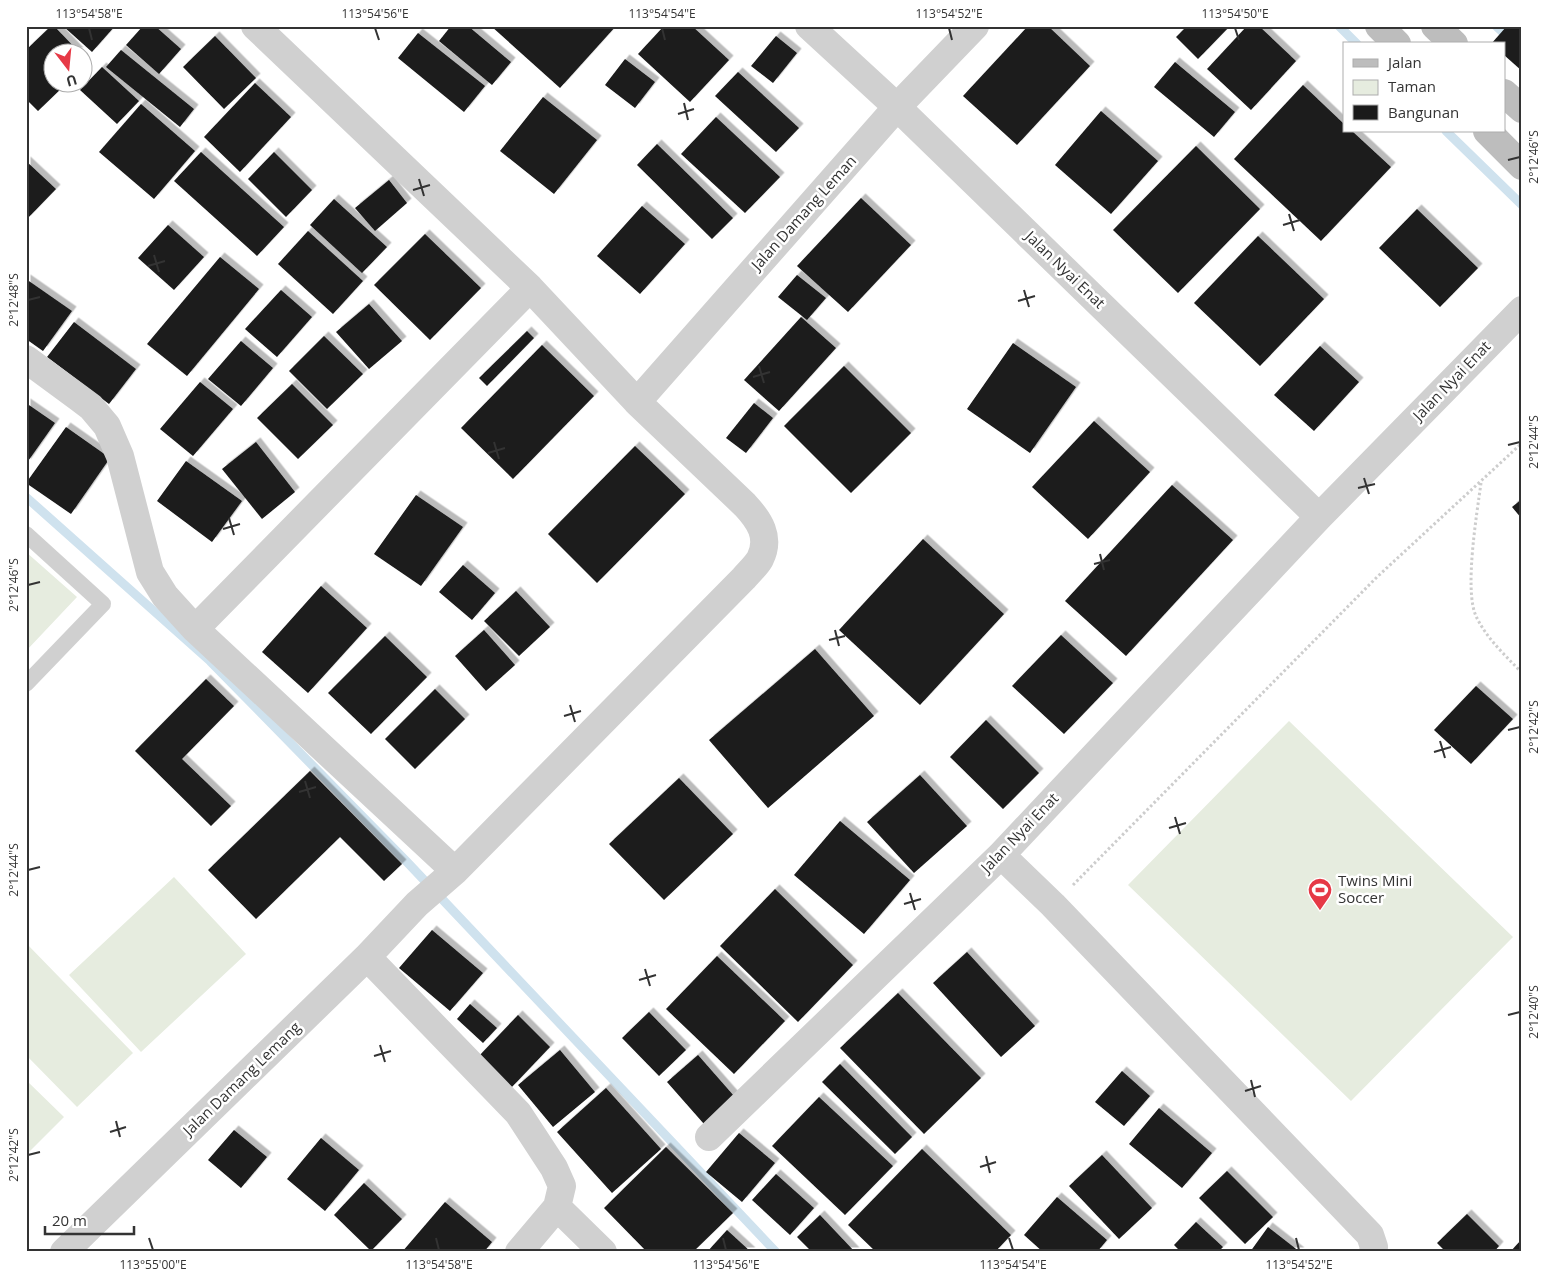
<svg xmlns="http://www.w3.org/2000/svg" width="1548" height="1278" viewBox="0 0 1548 1278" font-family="'Open Sans',sans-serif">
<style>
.green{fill:#e6ecdf}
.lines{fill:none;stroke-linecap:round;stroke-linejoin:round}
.stream{stroke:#cfe2ee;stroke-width:9}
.building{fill:#1a1a1a;filter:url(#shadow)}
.path{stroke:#cdcdcd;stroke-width:3;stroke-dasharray:2.5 2.5;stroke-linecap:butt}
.lane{stroke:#d0d0d0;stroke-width:16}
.street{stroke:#d0d0d0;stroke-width:28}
.secondary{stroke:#bdbdbd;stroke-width:28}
.ticks{fill:none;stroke:#333;stroke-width:2}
.labels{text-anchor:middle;stroke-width:5;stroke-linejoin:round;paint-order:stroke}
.street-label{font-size:15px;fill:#333;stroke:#fff}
.poi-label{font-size:15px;fill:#333;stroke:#fff;text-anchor:start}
.neatline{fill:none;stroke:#333;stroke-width:2}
.ticks-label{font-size:12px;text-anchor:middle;fill:#333}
</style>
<defs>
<filter id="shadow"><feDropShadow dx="4.5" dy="-4.5" stdDeviation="0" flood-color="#0004"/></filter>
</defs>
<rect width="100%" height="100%" fill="#fff"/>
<path class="green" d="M26 552 77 597 26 651Z
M1289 721 1513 937 1351 1101 1128 885Z
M174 877 246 954 141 1052 69 975Z
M26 943 133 1053 77 1107 26 1055Z
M26 1080 64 1117 26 1155Z"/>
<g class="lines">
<path class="stream" d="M1339 26 1357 44
M1496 26 1511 40
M1446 131 1522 205
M26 497 210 661 407 862 776 1252"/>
</g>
<path class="building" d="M51 26H54L79 52H52V82H68L38 111 26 99V50Z
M63 26H115L92 52Z
M143 26H155L181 49 159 74 126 45Z
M451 26H468L511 62 492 85 439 41Z
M491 26H616L560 88Z
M664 26H692L729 60 690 102 638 54Z
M1028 26H1048L1090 66 1017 145 963 96Z
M1187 26H1230L1198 59 1176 37Z
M1247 26H1259L1296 61 1251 110 1207 69Z
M1507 26H1522V71L1504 55V44H1491Z
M418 33 485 86 464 112 398 58Z
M215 36 256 78 224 109 183 67Z
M776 36 797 53 773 83 751 66Z
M121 50 194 109 180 127 106 67Z
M625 59 655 82 635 108 605 85Z
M1175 62 1235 112 1214 137 1154 87Z
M102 67 139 101 117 124 80 90Z
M738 72 799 128 776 152 715 96Z
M255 83 291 117 240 172 204 137Z
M1303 85 1344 124V131H1352L1391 167 1321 241 1234 159Z
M543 97 597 140 554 194 500 151Z
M141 104 195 151 154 199 99 152Z
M1101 111 1158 161 1111 214 1055 165Z
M716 117 780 177 745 213 681 154Z
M657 144 733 218 712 239 637 165Z
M1196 146 1260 209 1178 293 1113 230Z
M201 152 284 227 257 256 174 181Z
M274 152 312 190 286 217 248 179Z
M26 161 56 189 26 220Z
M389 180 407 203 375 231 355 208Z
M861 198 911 245 848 312 797 266Z
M334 199 387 247 362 273 310 225Z
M642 206 685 244 640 294 597 256Z
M1417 209 1478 268 1440 307 1379 248Z
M168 225 204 257 174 290 138 258Z
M308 231 363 281 333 314 278 264Z
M425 234 481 288 430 340 374 285Z
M1258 236 1324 299 1260 366 1194 303Z
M220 257 259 289 187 376 147 344Z
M797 275 826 298 807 320 778 297Z
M26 279 72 311 43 351 26 339Z
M281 290 312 317 277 357 245 329Z
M369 304 402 341 369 369 336 332Z
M801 317 836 348 779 411 744 380Z
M74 322 136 369 109 404 47 357Z
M527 331 534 338 487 386 479 378Z
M324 336 363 374 327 409 289 371Z
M241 341 273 368 241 406 208 379Z
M1013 343 1076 387 1030 453 967 409Z
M542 345 594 396 513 479 461 428Z
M1320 346 1359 382 1314 431 1274 395Z
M844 366 911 433 851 493 784 426Z
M200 382 233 409 193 456 160 429Z
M292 384 333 425 298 459 257 418Z
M26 403 55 423 26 464Z
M754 403 773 418 746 453 726 438Z
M1094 421 1150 472 1088 539 1032 487Z
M66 427 110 458 71 514 26 483Z
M256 442 295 492 262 519 222 469Z
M635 446 685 494 597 583 548 534Z
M186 461 242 501 212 542 157 501Z
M1172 485 1233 540 1126 656 1065 601Z
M416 495 463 527 421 586 374 554Z
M1522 499V519L1512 507Z
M923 539 1004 614 920 705 839 630Z
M463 565 495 593 472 620 439 592Z
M321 586 367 628 308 693 262 652Z
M516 591 550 627 519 656 484 621Z
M484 630 515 665 486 691 455 656Z
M1061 635 1113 683 1064 734 1012 686Z
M385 636 427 677 371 734 328 693Z
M815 649 874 716 768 808 709 740Z
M206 679 234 706 182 759 231 806 211 826 135 751Z
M1476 686 1513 719 1471 764 1434 730Z
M435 689 465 719 415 769 385 739Z
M986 720 1039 773 1003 809 950 757Z
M310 771 402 864 384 881 340 837 256 919 208 870Z
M920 775 967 826 914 873 867 822Z
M679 778 733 834 664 900 609 844Z
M840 821 910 880 864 934 794 875Z
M775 889 853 965 798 1022 720 946Z
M432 930 483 973 450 1011 399 968Z
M967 952 1035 1026 1001 1057 933 983Z
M717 956 785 1021 734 1074 666 1009Z
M898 993 981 1078 924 1134 840 1048Z
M470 1004 497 1028 483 1043 457 1019Z
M649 1012 686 1050 659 1076 622 1038Z
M518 1015 550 1047 511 1088 478 1057Z
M560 1050 595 1092 553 1127 518 1085Z
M698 1055 734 1096 704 1124 667 1082Z
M840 1064 912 1137 895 1154 822 1082Z
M1122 1071 1150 1096 1124 1126 1095 1102Z
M606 1088 661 1149 612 1193 557 1132Z
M819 1097 893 1166 845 1215 772 1146Z
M1159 1108 1212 1153 1182 1188 1129 1144Z
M234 1130 267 1157 241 1188 208 1160Z
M739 1133 775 1163 742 1202 706 1172Z
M321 1138 359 1170 325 1211 287 1179Z
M666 1147 733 1213 693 1252H647L604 1208Z
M922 1149 1011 1235 995 1252H876L848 1225Z
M1102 1155 1152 1208 1119 1239 1069 1186Z
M1227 1171 1273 1217 1245 1244 1199 1198Z
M776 1174 814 1208 790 1235 752 1200Z
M364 1183 402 1219 371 1251 334 1215Z
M1057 1197 1107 1240 1097 1252H1043L1024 1235Z
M445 1202 492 1242 484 1252H402Z
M1467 1214 1499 1246 1494 1252H1446L1437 1243Z
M820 1215 855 1252H812L797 1237Z
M1196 1222 1223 1247 1218 1252H1181L1174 1245Z
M1268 1227 1300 1252H1250Z
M727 1230 751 1252H707Z
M1522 1239V1252H1510Z"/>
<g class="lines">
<path class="path" d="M1481 483C1477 513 1464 590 1476 616 1486 638 1506 656 1522 673
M1073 885 1377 577 1522 443"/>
<path class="lane" d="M26 534 103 604 26 684"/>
<path class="street" d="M809 26 897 107 1319 517
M26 359 79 398 91 407 107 426 120 456 150 572 165 596 195 629 455 871
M637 402 897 107 975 26
M195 629 530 288
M1001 855 1053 905 1370 1235 1374 1247 1373 1252
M367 957 518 1113 554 1168 562 1186 557 1207 519 1252
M709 1137 1001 855 1319 517 1522 310
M557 1207 603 1252
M64 1252 367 957 417 904 455 871 744 578C749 572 756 566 760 559 771 537 759 520 745 505L637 402 530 288 255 26"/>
<path class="secondary" d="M1379 26 1397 44
M1435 26 1454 44
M1504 93 1522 109
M1487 131 1522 166"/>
</g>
<path class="ticks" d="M89 28 92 40M375 28 379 40M662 28 665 40M949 28 952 40M1235 28 1239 40M684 103 688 120M678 114 694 109M1508 160 1520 157M419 179 424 196M413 190 430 185M1289 214 1294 231M1283 225 1300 220M154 255 159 272M148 266 165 261M1024 290 1029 307M28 300 40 297M1018 301 1035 296M759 366 764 383M753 377 770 372M494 442 499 459M1508 445 1520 442M488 453 505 448M1364 478 1369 494M1358 488 1375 484M229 518 234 535M223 529 240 524M1100 554 1104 570M1094 564 1110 560M28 585 40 582M835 630 839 646M829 640 845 636M570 705 575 722M564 716 581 711M1508 730 1520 727M1440 741 1445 758M1434 752 1451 747M305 781 310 798M299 792 316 787M1175 817 1180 834M1169 828 1186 823M28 870 40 867M910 893 915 910M904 904 921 899M645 969 650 986M639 980 656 975M1508 1015 1520 1012M380 1045 385 1062M374 1056 391 1051M1251 1080 1255 1097M1245 1091 1261 1086M116 1121 120 1137M110 1132 126 1127M28 1155 40 1152M986 1156 990 1173M980 1167 996 1162M149 1238 153 1250M436 1238 439 1250M723 1238 726 1250M1009 1238 1013 1250M1296 1238 1299 1250"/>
<defs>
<symbol id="stadium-pin" viewBox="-11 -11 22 30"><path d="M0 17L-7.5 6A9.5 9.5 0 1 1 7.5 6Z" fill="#e63946" stroke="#fff"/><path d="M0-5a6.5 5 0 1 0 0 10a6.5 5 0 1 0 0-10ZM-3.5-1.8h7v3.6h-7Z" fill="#fff"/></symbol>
</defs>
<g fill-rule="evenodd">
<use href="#stadium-pin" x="1306" y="876" width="28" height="38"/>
</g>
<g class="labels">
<g class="street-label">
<text transform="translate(804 213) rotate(-48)" y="5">Jalan Damang Leman</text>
<text transform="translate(1065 270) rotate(44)" y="5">Jalan Nyai Enat</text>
<text transform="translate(1452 381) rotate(-46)" y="5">Jalan Nyai Enat</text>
<text transform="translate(1020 833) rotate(-46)" y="5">Jalan Nyai Enat</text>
<text transform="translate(242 1079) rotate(-44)" y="5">Jalan Damang Lemang</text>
</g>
<g class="poi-label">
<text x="1338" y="886">Twins Mini<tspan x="1338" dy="17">Soccer</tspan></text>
</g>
</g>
<rect width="1548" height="1278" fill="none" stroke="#ffffff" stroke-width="55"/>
<rect x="1343" y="42" width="162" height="90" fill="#ffffff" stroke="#adadad"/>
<rect x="1353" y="59" width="25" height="8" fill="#bdbdbd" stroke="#adadad"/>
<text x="1388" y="68" font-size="15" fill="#333333">Jalan</text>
<rect x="1353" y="80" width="25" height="15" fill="#e6ecdf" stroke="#adadad"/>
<text x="1388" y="92" font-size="15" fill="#333333">Taman</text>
<rect x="1353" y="105" width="25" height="15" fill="#1a1a1a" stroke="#adadad"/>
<text x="1388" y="118" font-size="15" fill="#333333">Bangunan</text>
<g transform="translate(68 68) rotate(164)"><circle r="24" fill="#ffffff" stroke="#adadad"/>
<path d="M0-4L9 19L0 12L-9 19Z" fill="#e63946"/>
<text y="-8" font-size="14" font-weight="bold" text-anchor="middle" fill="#333333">U</text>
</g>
<path d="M45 1226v8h89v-8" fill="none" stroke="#333333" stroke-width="2.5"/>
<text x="52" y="1226" font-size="15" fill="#333333" stroke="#ffffff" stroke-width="4" paint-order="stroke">20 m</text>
<rect x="28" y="28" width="1492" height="1222" class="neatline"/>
<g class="ticks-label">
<text x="89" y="18">113°54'58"E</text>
<text x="375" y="18">113°54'56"E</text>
<text x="662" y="18">113°54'54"E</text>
<text x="949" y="18">113°54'52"E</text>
<text x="1235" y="18">113°54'50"E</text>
<text transform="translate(1534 157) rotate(-90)" y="4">2°12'46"S</text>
<text transform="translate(14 300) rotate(-90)" y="4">2°12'48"S</text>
<text transform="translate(1534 442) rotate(-90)" y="4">2°12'44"S</text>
<text transform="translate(14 585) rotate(-90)" y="4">2°12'46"S</text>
<text transform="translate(1534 727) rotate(-90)" y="4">2°12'42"S</text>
<text transform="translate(14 870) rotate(-90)" y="4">2°12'44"S</text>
<text transform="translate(1534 1012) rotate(-90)" y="4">2°12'40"S</text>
<text transform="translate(14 1155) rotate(-90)" y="4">2°12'42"S</text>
<text x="153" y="1269">113°55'00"E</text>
<text x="439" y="1269">113°54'58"E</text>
<text x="726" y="1269">113°54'56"E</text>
<text x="1013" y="1269">113°54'54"E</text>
<text x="1299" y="1269">113°54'52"E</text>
</g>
</svg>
